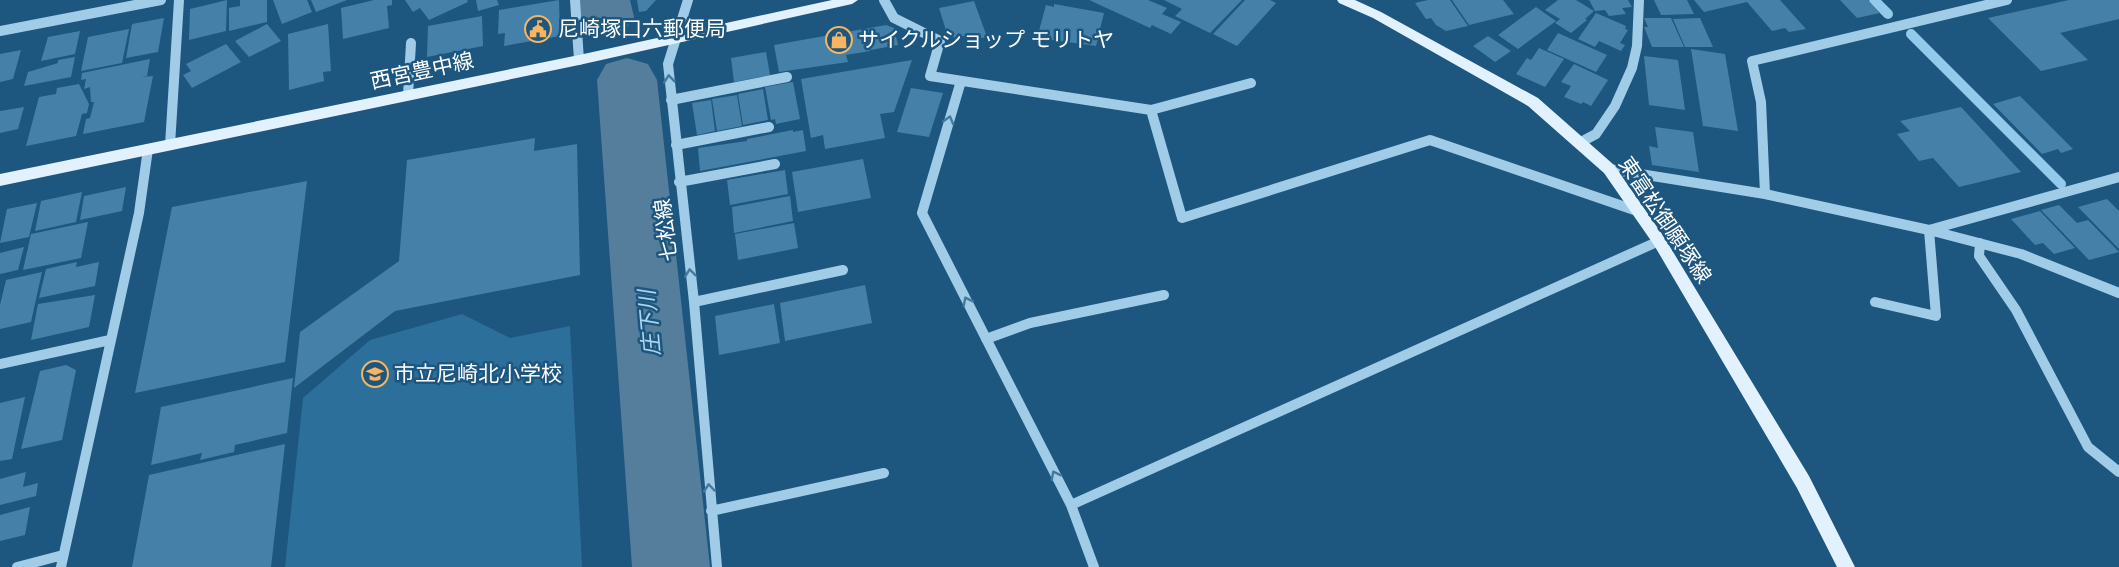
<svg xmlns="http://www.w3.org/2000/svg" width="2119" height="567" viewBox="0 0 2119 567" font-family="'Nunito Sans','Noto Sans JP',sans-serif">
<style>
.green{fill:#2c6f9b}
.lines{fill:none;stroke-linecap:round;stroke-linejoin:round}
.stream{stroke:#93c9ea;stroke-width:10}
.river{fill:#547e9b;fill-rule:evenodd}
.building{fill:#4580a8}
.minor{stroke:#a0cce8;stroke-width:10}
.major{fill:#e2f1fe;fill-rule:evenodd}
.oneway{stroke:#44799e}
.labels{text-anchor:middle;stroke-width:5;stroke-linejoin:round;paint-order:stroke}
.poi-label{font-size:21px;fill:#fff;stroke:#1d567e;text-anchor:start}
.street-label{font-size:21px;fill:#fff;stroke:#1d567e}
.water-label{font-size:22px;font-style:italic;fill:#abd5f0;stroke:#1d567e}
</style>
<rect width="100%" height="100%" fill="#1d567e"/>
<path class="green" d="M462 314 510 338 570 326 582 567H285L303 398 370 340Z"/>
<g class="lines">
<path class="stream" d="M1874 0 1888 14
M1911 34 2061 184"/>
<path class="river" d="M574 0H630L634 17 625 31 605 37 585 31 576 17Z
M627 58 648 64 657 80 710 567H632L597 80 606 64Z"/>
</g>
<path class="building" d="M227 0 226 31 189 40 190 9Z
M240 0H267V22L229 31V8L240 6Z
M273 0H307L312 12 282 24Z
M311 0H347L316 12Z
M374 0H392V5L387 6 389 28 343 39 341 8Z
M405 0H467L468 2 429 20 420 8 413 12Z
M476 0H497L499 5 478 11Z
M559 0 560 36 504 46 505 33 498 34 499 10Z
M637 0H656L646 11 639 12Z
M1089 0H1148L1167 8 1162 14 1181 22 1171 34 1152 25 1150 28Z
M1164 0H1242L1210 33 1175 16 1182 9Z
M1245 0H1270L1276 3 1237 46 1213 34Z
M1428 0H1450L1468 26 1446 31 1436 25 1431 18 1426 19 1415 3Z
M1452 0H1503L1514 14 1469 25Z
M1558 0H1576L1594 11 1585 19 1587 20 1571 33 1555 23 1560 19 1545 10Z
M1589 0H1628L1632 7 1622 8 1626 14 1609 16 1605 10 1595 11Z
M1654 0H1687L1694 14 1661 15Z
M1694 0H1780L1806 29 1789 32 1785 28 1772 31 1747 2 1704 12Z
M1840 0H1868L1880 13 1857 18Z
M2069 0H2119V19L2060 33 2088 60 2041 71 1988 18Z
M974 1 987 37 966 41 964 36 954 38 953 36 948 37 939 8Z
M1054 4 1104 13 1096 46 1037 38 1046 5 1054 7Z
M1536 7 1556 21 1518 49 1498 35Z
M1596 13 1626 26 1625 29 1628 30 1620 43 1625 45 1621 51 1599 41 1595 47 1578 39Z
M482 16 483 46 427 57 428 26Z
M164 18 158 52 126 58 132 24Z
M1644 18H1671L1684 47H1652L1644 27H1648Z
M1700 18 1713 47H1685L1673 19Z
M267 24 281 41 249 57 235 41Z
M328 24 331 71 323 72 324 81 289 90 288 34Z
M886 25 894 28 898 45 871 50 867 35 870 51 846 55 848 62 779 72 774 45Z
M129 29 122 63 81 71 88 37Z
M80 31 75 54 41 61 48 37Z
M1558 33 1607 55 1596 72 1547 50Z
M1488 36 1511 51 1495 62 1473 46Z
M226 44 241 62 192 88 183 75 191 71 186 64Z
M1539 48 1564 59 1545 87 1516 74 1527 58 1531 60Z
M1691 49 1725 54 1738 131 1703 126Z
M21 50 13 79 0 82V54Z
M766 52 770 75 734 82 731 58Z
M1644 56 1678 60 1685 110 1649 105Z
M75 57 71 77 24 86 28 72 58 63V60Z
M150 59 147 76 141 77 153 76 144 122 83 134 86 119 90 118 94 102H91L90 87 84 89 86 79 81 80 82 73Z
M912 60 894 112 880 114 885 138 825 149 823 135 811 138 801 79Z
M1574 64 1608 80 1591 106 1583 102 1581 104 1564 97 1571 86 1561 82Z
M793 82 800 119 776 124 775 119 771 120 765 87Z
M79 84 89 104 87 113 82 114 76 136 26 146 39 97 56 94 57 88Z
M911 88 943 93 929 137 897 132Z
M763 89 768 120 743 125 738 94Z
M737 95 742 126 717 131 712 99Z
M2020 96 2073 149 2061 153 2058 149 2042 154 1993 104Z
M711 100 715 131 697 135 692 103Z
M24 107 18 129 0 133V111Z
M1961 107 2021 172 1959 187 1933 158 1919 161 1897 134 1910 131 1900 121Z
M1655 127 1693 132 1699 172 1652 165 1649 146 1658 148Z
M793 130V132L803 130 806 151 700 171 698 148 747 141V139Z
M535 138 534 151 577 144 580 275 395 311 294 388 300 332 399 261 407 160Z
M863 159 871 198 798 212 792 172Z
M785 170 788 194 730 205 727 180Z
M307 181 285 362 135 393 172 207Z
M126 187 122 211 80 220 84 196Z
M82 192 76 222 35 231 41 201Z
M790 196 793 221 734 233 732 207Z
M2107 199 2119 211V249L2078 207Z
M37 203 29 237 0 243 7 209Z
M2059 205 2077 223 2088 220 2119 252 2089 260 2041 210Z
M2040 211 2075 248 2054 254 2043 243 2035 245 2011 219Z
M88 222 81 258 23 270 31 234Z
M794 223 798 248 738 260 735 234Z
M24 247 18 270 0 274V253Z
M77 262 76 267 99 262 95 286 39 298 46 269Z
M42 272 31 322 0 329V305L6 280Z
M865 285 872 323 785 341 780 303Z
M95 295 89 327 31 340 38 304Z
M774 304 780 343 719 355 715 316Z
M66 365 76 370 62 440 21 449 40 371Z
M293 378 287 433 235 445 234 452 200 460 202 453 151 465 161 407Z
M25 397 12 459 0 461V403Z
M285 444 271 567H132L149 475Z
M26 472 23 487 38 483 36 496 0 505V479Z
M30 507 25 535 0 541V515Z"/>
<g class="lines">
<path class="minor" d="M575 0 579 60
M688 0 668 64 694 302 717 567
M884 0 894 18 940 41 930 76 1151 110 1251 83
M0 31 161 0
M961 81 922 213 1071 505 1094 567
M408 95 411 43
M671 100 787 77
M1151 110 1182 218 1430 140 1640 212
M1581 142 1596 134 1615 106 1632 68 1637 46 1639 0
M170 145 179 0
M676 145 769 127
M1609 169 1765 194 1929 230 2021 254 2119 293
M679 182 775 164
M1765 194 1761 102 1752 61 2007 0
M1980 243 1979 256 2016 310 2088 447 2119 472
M694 302 843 270
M1875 302 1936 316 1929 230 2119 177
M986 339 1030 323 1164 295
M0 364 110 340
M1071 505 1659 241
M711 511 884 473
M17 567 63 555
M61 567 139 213 148 149"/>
<path class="major" d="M832 0H858L852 4 579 65 0 186V174L579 55Z
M1337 0H1355L1381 12 1538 98 1614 165 1664 237 1809 476 1855 567H1837L1797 488 1654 245 1604 173 1528 106 1373 18 1339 3Z"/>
</g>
<defs><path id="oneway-chevron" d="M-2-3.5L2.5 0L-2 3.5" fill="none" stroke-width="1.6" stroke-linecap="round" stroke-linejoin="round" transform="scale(1.5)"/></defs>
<g class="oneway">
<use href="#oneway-chevron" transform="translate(669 79) rotate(-96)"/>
<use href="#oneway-chevron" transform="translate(949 120) rotate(-74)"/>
<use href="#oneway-chevron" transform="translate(690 273) rotate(-97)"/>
<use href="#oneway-chevron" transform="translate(967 301) rotate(-117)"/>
<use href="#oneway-chevron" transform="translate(1055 475) rotate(-117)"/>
<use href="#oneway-chevron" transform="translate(709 488) rotate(-95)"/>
</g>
<defs>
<symbol id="civic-ring" viewBox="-11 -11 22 22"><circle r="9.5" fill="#1d567e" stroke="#f8b45e" stroke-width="1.5"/><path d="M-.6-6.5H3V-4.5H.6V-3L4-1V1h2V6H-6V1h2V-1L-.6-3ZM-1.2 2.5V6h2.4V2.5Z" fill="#f8b45e"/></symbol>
<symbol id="shop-ring" viewBox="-11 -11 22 22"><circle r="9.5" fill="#1d567e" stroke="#f8b45e" stroke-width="1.5"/><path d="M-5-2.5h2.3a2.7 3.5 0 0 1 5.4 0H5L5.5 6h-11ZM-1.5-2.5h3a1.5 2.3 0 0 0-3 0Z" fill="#f8b45e"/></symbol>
<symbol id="school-ring" viewBox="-11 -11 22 22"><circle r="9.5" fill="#1d567e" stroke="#f8b45e" stroke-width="1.5"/><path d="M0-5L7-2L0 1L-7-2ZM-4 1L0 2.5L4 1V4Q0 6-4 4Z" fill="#f8b45e"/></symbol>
</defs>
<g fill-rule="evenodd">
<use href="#civic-ring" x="523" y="14" width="30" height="30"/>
<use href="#shop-ring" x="824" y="25" width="30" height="30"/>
<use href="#school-ring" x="360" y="359" width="30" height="30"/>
</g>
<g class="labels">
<g class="poi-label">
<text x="558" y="36">尼崎塚口六郵便局</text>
<text x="858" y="47">サイクルショップ モリトヤ</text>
<text x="394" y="381">市立尼崎北小学校</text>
</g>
<g class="street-label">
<text transform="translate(422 71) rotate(-12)" y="7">西宮豊中線</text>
<text transform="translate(1665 220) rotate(56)" y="7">東富松御願塚線</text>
<text transform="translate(666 230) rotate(-97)" y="7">七松線</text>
</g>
<g class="water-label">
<text transform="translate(649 323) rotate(-95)" y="8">庄下川</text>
</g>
</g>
</svg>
